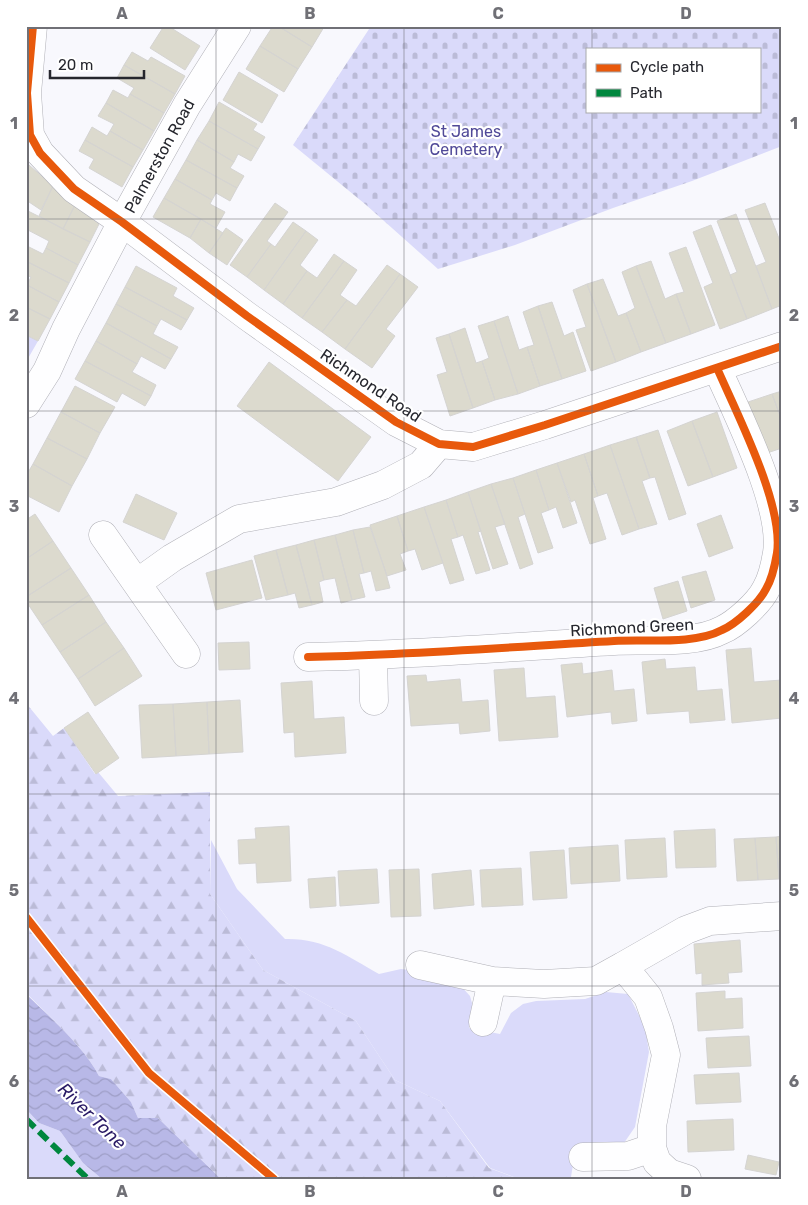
<svg xmlns="http://www.w3.org/2000/svg" width="808" height="1205" viewBox="0 0 808 1205" font-family="Rubik,sans-serif">
<style>
.grass{fill:#dadafa}
.forest{fill:url(#forest-firs)}
.cemetery{fill:url(#cemetery-stones);fill-rule:evenodd}
.water{fill:url(#water-waves)}
.building{fill:#dcdace;stroke:#d5d4d2}
.lines{fill:none;stroke-linecap:round;stroke-linejoin:round}
.minor-casing{stroke:#b0b0b7;stroke-width:29}
.minor{stroke:#fefeff;stroke-width:28}
.quiet{stroke:#00873e;stroke-width:6;stroke-dasharray:12 6;stroke-linecap:butt}
.cycleway-casing{stroke:#fff;stroke-width:11}
.cycleway{stroke:#e8590c;stroke-width:8}
.grid{fill:none;stroke:#707076;stroke-width:1;stroke-opacity:0.55}
.labels{text-anchor:middle;stroke-width:4.5;stroke-linejoin:round;paint-order:stroke}
.park-label{font-size:16px;fill:#504998;stroke:#fff}
.street-label{font-size:16px;fill:#26272e;stroke:#fff}
.water-label{font-size:18px;font-style:italic;fill:#291a65;stroke:#fff}
.neatline{fill:none;stroke:#707076;stroke-width:2}
.grid-label{font-size:16px;text-anchor:middle;font-weight:bold;fill:#707076}
</style>
<defs>
<pattern id="forest-firs" width="22" height="20" patternUnits="userSpaceOnUse" patternTransform="scale(1.25)"><rect width="22" height="20" fill="#dadafa"/><path d="M5 1l3.5 6h-7zM16 11l3.5 6h-7z" fill="#bbbbd7"/></pattern>
<pattern id="cemetery-stones" width="16" height="16" patternUnits="userSpaceOnUse" patternTransform="scale(1.25)"><rect width="16" height="16" fill="#dadafa"/><path d="M2 7V4a2 2 0 0 1 4 0v3zM10 15v-3a2 2 0 0 1 4 0v3z" fill="#bbbbd7"/></pattern>
<pattern id="water-waves" width="16" height="10" patternUnits="userSpaceOnUse" patternTransform="scale(1.25)"><rect width="16" height="10" fill="#b8b8e7"/><path d="M0 5q4-4 8 0t8 0" fill="none" stroke="#9e9ec6"/></pattern>
</defs>
<rect width="100%" height="100%" fill="#f8f8fd"/>
<path class="grass" d="M26 335 38 341 26 362Z
M211 840 237 889 285 939C324 938 347 956 379 974L401 969 417 971 460 985 470 996 474 1010 469 1028 500 1034 511 1013 523 1004 536 1001 585 999 606 992 628 994 645 1027 649 1052 635 1127 624 1143 576 1146 571 1177 592 1179H519L490 1168 440 1101 395 1080 356 1021 263 970 210 894Z
M26 1109 39 1123 60 1131 83 1163 102 1179H26Z"/>
<path class="forest" d="M26 703 53 736 64 728 95 774 98 772 118 796 210 792V894L263 970 356 1021 395 1080 440 1101 489 1168 519 1179H221L158 1118H138L131 1102 111 1079 99 1076C85 1048 49 1016 26 993Z"/>
<path class="cemetery" d="M371 26H782V146L692 181 613 208 515 245 438 269 365 204 293 145ZM587 49H759V111H587Z"/>
<path class="water" d="M26 994C49 1016 85 1048 99 1076L111 1079 131 1102 138 1118H158L221 1179H102L83 1163 60 1131 39 1123 26 1109Z"/>
<path class="building" d="M164 26H168L200 46 185 70 150 48Z
M273 26H278L312 47 298 69 260 46Z
M278 26H323L324 27 312 47Z
M260 46 298 69 284 92 246 69Z
M132 52 148 61 151 57 185 76 175 94 124 65Z
M124 65 175 94 164 113 130 94 134 88 117 78Z
M239 72 278 95 262 123 223 100Z
M113 90 128 98 130 94 164 113 154 131 106 103Z
M219 102 257 124 253 130 265 137 258 149 209 121Z
M106 103 154 131 143 150 110 131 114 124 98 116Z
M209 121 258 149 251 161 238 154 234 162 197 140Z
M92 127 107 136 110 131 143 150 133 167 85 140Z
M85 140 133 167 122 187 89 168 94 159 79 151Z
M197 140 234 162 230 168 244 176 237 188 186 160Z
M186 160 237 188 230 201 216 193 212 200 175 179Z
M29 165 53 186 41 210 26 200V169Z
M175 179 212 200 210 204 225 212 216 228 164 198Z
M53 186 75 205 63 229 39 216Z
M164 198 201 219 190 238 153 217Z
M275 203 288 212 267 241 271 244 247 277 230 265Z
M765 203 782 246V305L772 309 756 266 766 262 745 210Z
M75 205 99 224 90 242 63 229Z
M26 210 90 242 78 265 46 248 49 241 26 229Z
M736 214 772 309 747 319 730 275 737 272 717 221Z
M201 219 223 233 209 253 190 238Z
M293 222 306 231 264 290 247 277 271 244 275 247Z
M711 225 747 319 720 329 704 287 713 283 693 232Z
M226 228 243 240 227 265 209 253Z
M306 231 318 240 300 265 307 271 283 304 264 290Z
M27 246 43 254 46 248 78 265 69 283 26 261Z
M686 247 715 325 691 334 676 294 684 292 669 253Z
M334 254 344 261 302 318 283 304 307 271 317 278Z
M26 261 69 283 59 302 27 285 31 277 26 275Z
M344 261 357 270 340 295 347 300 322 332 302 318Z
M651 261 665 299 676 294 691 334 666 343 636 266Z
M387 265 400 274 345 349 322 332 347 300 356 306Z
M136 266 177 288 173 296 194 308 187 320 125 287Z
M636 266 666 343 641 352 626 313 635 308 622 272Z
M400 274 418 287 386 329 395 336 372 368 345 349Z
M603 279 618 316 626 313 641 352 616 362 587 284Z
M587 284 616 362 591 371 576 330 586 327 573 290Z
M27 285 59 302 50 319 26 307Z
M125 287 187 320 181 330 161 319 157 326 116 304Z
M552 302 564 336 573 332 586 371 562 379 538 306Z
M116 304 157 326 153 334 178 347 171 359 106 323Z
M538 306 562 379 540 386 527 347 534 345 523 312Z
M26 307 50 319 38 341 26 335Z
M508 316 519 350 527 347 540 386 518 394 494 321Z
M494 321 518 394 495 400 482 361 489 358 478 326Z
M106 323 171 359 165 369 141 356 137 364 96 341Z
M465 328 476 363 482 361 495 400 473 408 449 334Z
M449 334 473 408 450 416 437 375 447 372 436 338Z
M96 341 137 364 132 372 156 385 151 396 85 361Z
M85 361 151 396 145 406 122 393 117 402 75 379Z
M269 362 371 437 338 481 237 406Z
M75 386 115 407 100 433 61 412Z
M782 391V421L772 394Z
M772 394 782 421V448L767 453 748 402Z
M61 412 100 433 87 459 47 438Z
M717 412 737 468 713 477 692 421Z
M692 421 713 477 688 486 667 431Z
M658 430 686 514 669 520 655 477 650 478 636 437Z
M636 437 650 478 642 481 657 524 639 529 610 445Z
M47 438 87 459 72 486 33 464Z
M610 445 639 529 622 535 607 493 598 496 584 454Z
M584 454 598 496 593 498 606 539 590 544 575 500 571 502 557 463Z
M557 463 577 523 563 528 556 507 549 510 536 470Z
M33 464 72 486 59 512 26 495V476Z
M536 470 549 510 541 513 553 548 538 553 513 478Z
M513 478 525 514 518 517 533 564 520 569 491 484Z
M491 484 505 524 495 527 508 564 493 569 468 492Z
M468 492 481 531 478 532 490 570 476 574 463 535 458 537 446 500Z
M136 494 177 513 164 540 123 522Z
M446 500 458 537 451 539 464 580 450 584 424 507Z
M424 507 443 563 422 570 415 549 408 551 397 516Z
M35 514 53 541 26 559V520Z
M721 515 733 548 709 557 697 524Z
M397 516 408 551 400 554 406 570 387 576 370 525Z
M370 527 385 570 390 588 376 591 371 571 364 573 353 530Z
M353 530 364 573 359 574 365 597 352 600 335 535Z
M335 535 352 600 341 603 335 578 324 580 314 540Z
M314 540 324 580 319 582 323 602 312 605 296 545Z
M53 541 71 568 26 597V559Z
M296 545 312 605 299 608 295 593 288 595 276 550Z
M276 550 288 595 266 600 254 556Z
M252 560 262 598 216 610 206 573Z
M71 568 89 595 42 625 26 601V597Z
M706 571 715 600 691 608 682 577Z
M678 581 687 611 663 619 654 588Z
M89 595 106 622 60 652 42 625Z
M106 622 124 648 78 679 60 652Z
M249 642 250 669 219 670 218 643Z
M124 648 142 676 95 706 78 679Z
M751 648 754 682 782 680V718L732 723 726 650Z
M665 659 666 669 695 667 697 691 722 689 725 720 690 723 689 711 647 714 642 662Z
M582 663 583 674 612 670 614 691 634 689 637 721 612 724 611 712 567 717 561 665Z
M524 668 526 698 555 696 558 737 499 741 494 670Z
M426 675 427 682 460 679 462 702 488 700 490 731 460 734 459 723 411 726 407 676Z
M312 681 314 719 344 717 346 753 295 757 294 732 284 733 281 683Z
M240 700 243 752 209 754 207 702Z
M207 702 209 754 176 756 173 704Z
M173 704 176 756 142 758 139 705Z
M88 712 119 758 96 774 64 728Z
M289 826 291 881 257 883 256 863 239 864 238 840 256 839 255 828Z
M715 829 716 867 676 868 674 831Z
M782 836V879H779L776 837Z
M776 837 779 879 758 880 755 838Z
M665 838 667 877 627 879 625 840Z
M755 838 758 880 737 881 734 839Z
M618 845 620 881 571 884 569 848Z
M564 850 567 898 533 900 530 852Z
M521 868 523 905 482 907 480 870Z
M377 869 379 903 340 906 338 871Z
M419 869 421 916 391 917 389 870Z
M471 870 474 905 434 909 432 874Z
M335 877 336 906 310 908 308 879Z
M740 940 742 972 728 973 729 983 702 985V973L696 974 694 944Z
M725 991V999L742 998 743 1028 698 1031 696 993Z
M749 1036 751 1066 708 1068 706 1038Z
M739 1073 741 1102 696 1104 694 1075Z
M781 1095H782V1143H781Z
M733 1119 734 1150 688 1152 687 1121Z
M748 1155 779 1162 776 1175 745 1169Z"/>
<g class="lines">
<defs>
<path id="minor" d="M33 26 27 93 30 135 40 153 74 189 122 222 247 316 396 422 439 444 473 447 545 425 782 346
M26 404 47 371 66 329 122 222 187 105 237 26
M103 535 186 654
M137 583 172 558 239 519 336 502 383 485 421 465 439 444
M373 656 374 701
M308 657C410 655 512 647 614 641 646 639 694 645 722 630 736 624 759 603 766 589 772 579 775 565 777 553 784 505 737 414 717 368
M420 965 492 981 544 984 596 981 623 966
M483 1022 492 981
M583 1157 628 1156 652 1148
M687 1179 669 1173 657 1162 652 1148V1126L666 1055 659 1028 648 997 623 966 686 930 710 921 782 916"/>
</defs>
<use href="#minor" class="minor-casing"/>
<use href="#minor" class="minor"/>
<path class="quiet" d="M26 1119 88 1179"/>
<defs>
<path id="cycleway" d="M33 26 27 93 30 135 40 153 74 189 122 222 247 316 396 422 439 444 473 447 545 425 782 346
M308 657C410 655 512 647 614 641 646 639 694 645 722 630 736 624 759 603 766 589 772 579 775 565 777 553 784 505 737 414 717 368
M26 917 149 1073 274 1179"/>
</defs>
<use href="#cycleway" class="cycleway-casing"/>
<use href="#cycleway" class="cycleway"/>
</g>
<path class="grid" d="M216 26V1179M404 26V1179M592 26V49M592 111V1179M26 219H782M26 411H782M26 602H782M26 794H782M26 986H782"/>
<g class="labels">
<g class="park-label">
<text x="466" y="137">St James<tspan x="466" dy="18">Cemetery</tspan></text>
</g>
<g class="street-label">
<text transform="translate(159 156) rotate(-61)" y="6">Palmerston Road</text>
<text transform="translate(371 385) rotate(34)" y="6">Richmond Road</text>
<text transform="translate(632 627) rotate(-3)" y="6">Richmond Green</text>
</g>
<g class="water-label">
<text transform="translate(92 1116) rotate(44)" y="6">River Tone</text>
</g>
</g>
<rect width="808" height="1205" fill="none" stroke="#ffffff" stroke-width="55"/>
<rect x="586" y="48" width="175" height="65" fill="#ffffff" stroke="#a8a9ab"/>
<rect x="596" y="64" width="25" height="8" fill="#e8590c" stroke="#a8a9ab"/>
<text x="630" y="72" font-size="15" fill="#26272e">Cycle path</text>
<rect x="596" y="89" width="25" height="8" fill="#00873e" stroke="#a8a9ab"/>
<text x="630" y="98" font-size="15" fill="#26272e">Path</text>
<path d="M50 70v8h94v-8" fill="none" stroke="#26272e" stroke-width="2.5"/>
<text x="58" y="70" font-size="15" fill="#26272e" stroke="#ffffff" stroke-width="4" paint-order="stroke">20 m</text>
<rect x="28" y="28" width="752" height="1150" class="neatline"/>
<g class="grid-label">
<text x="122" y="19">A</text>
<text x="310" y="19">B</text>
<text x="498" y="19">C</text>
<text x="686" y="19">D</text>
<text x="14" y="129">1</text>
<text x="794" y="129">1</text>
<text x="14" y="321">2</text>
<text x="794" y="321">2</text>
<text x="14" y="512">3</text>
<text x="794" y="512">3</text>
<text x="14" y="704">4</text>
<text x="794" y="704">4</text>
<text x="14" y="896">5</text>
<text x="794" y="896">5</text>
<text x="14" y="1087">6</text>
<text x="794" y="1087">6</text>
<text x="122" y="1197">A</text>
<text x="310" y="1197">B</text>
<text x="498" y="1197">C</text>
<text x="686" y="1197">D</text>
</g>
</svg>
